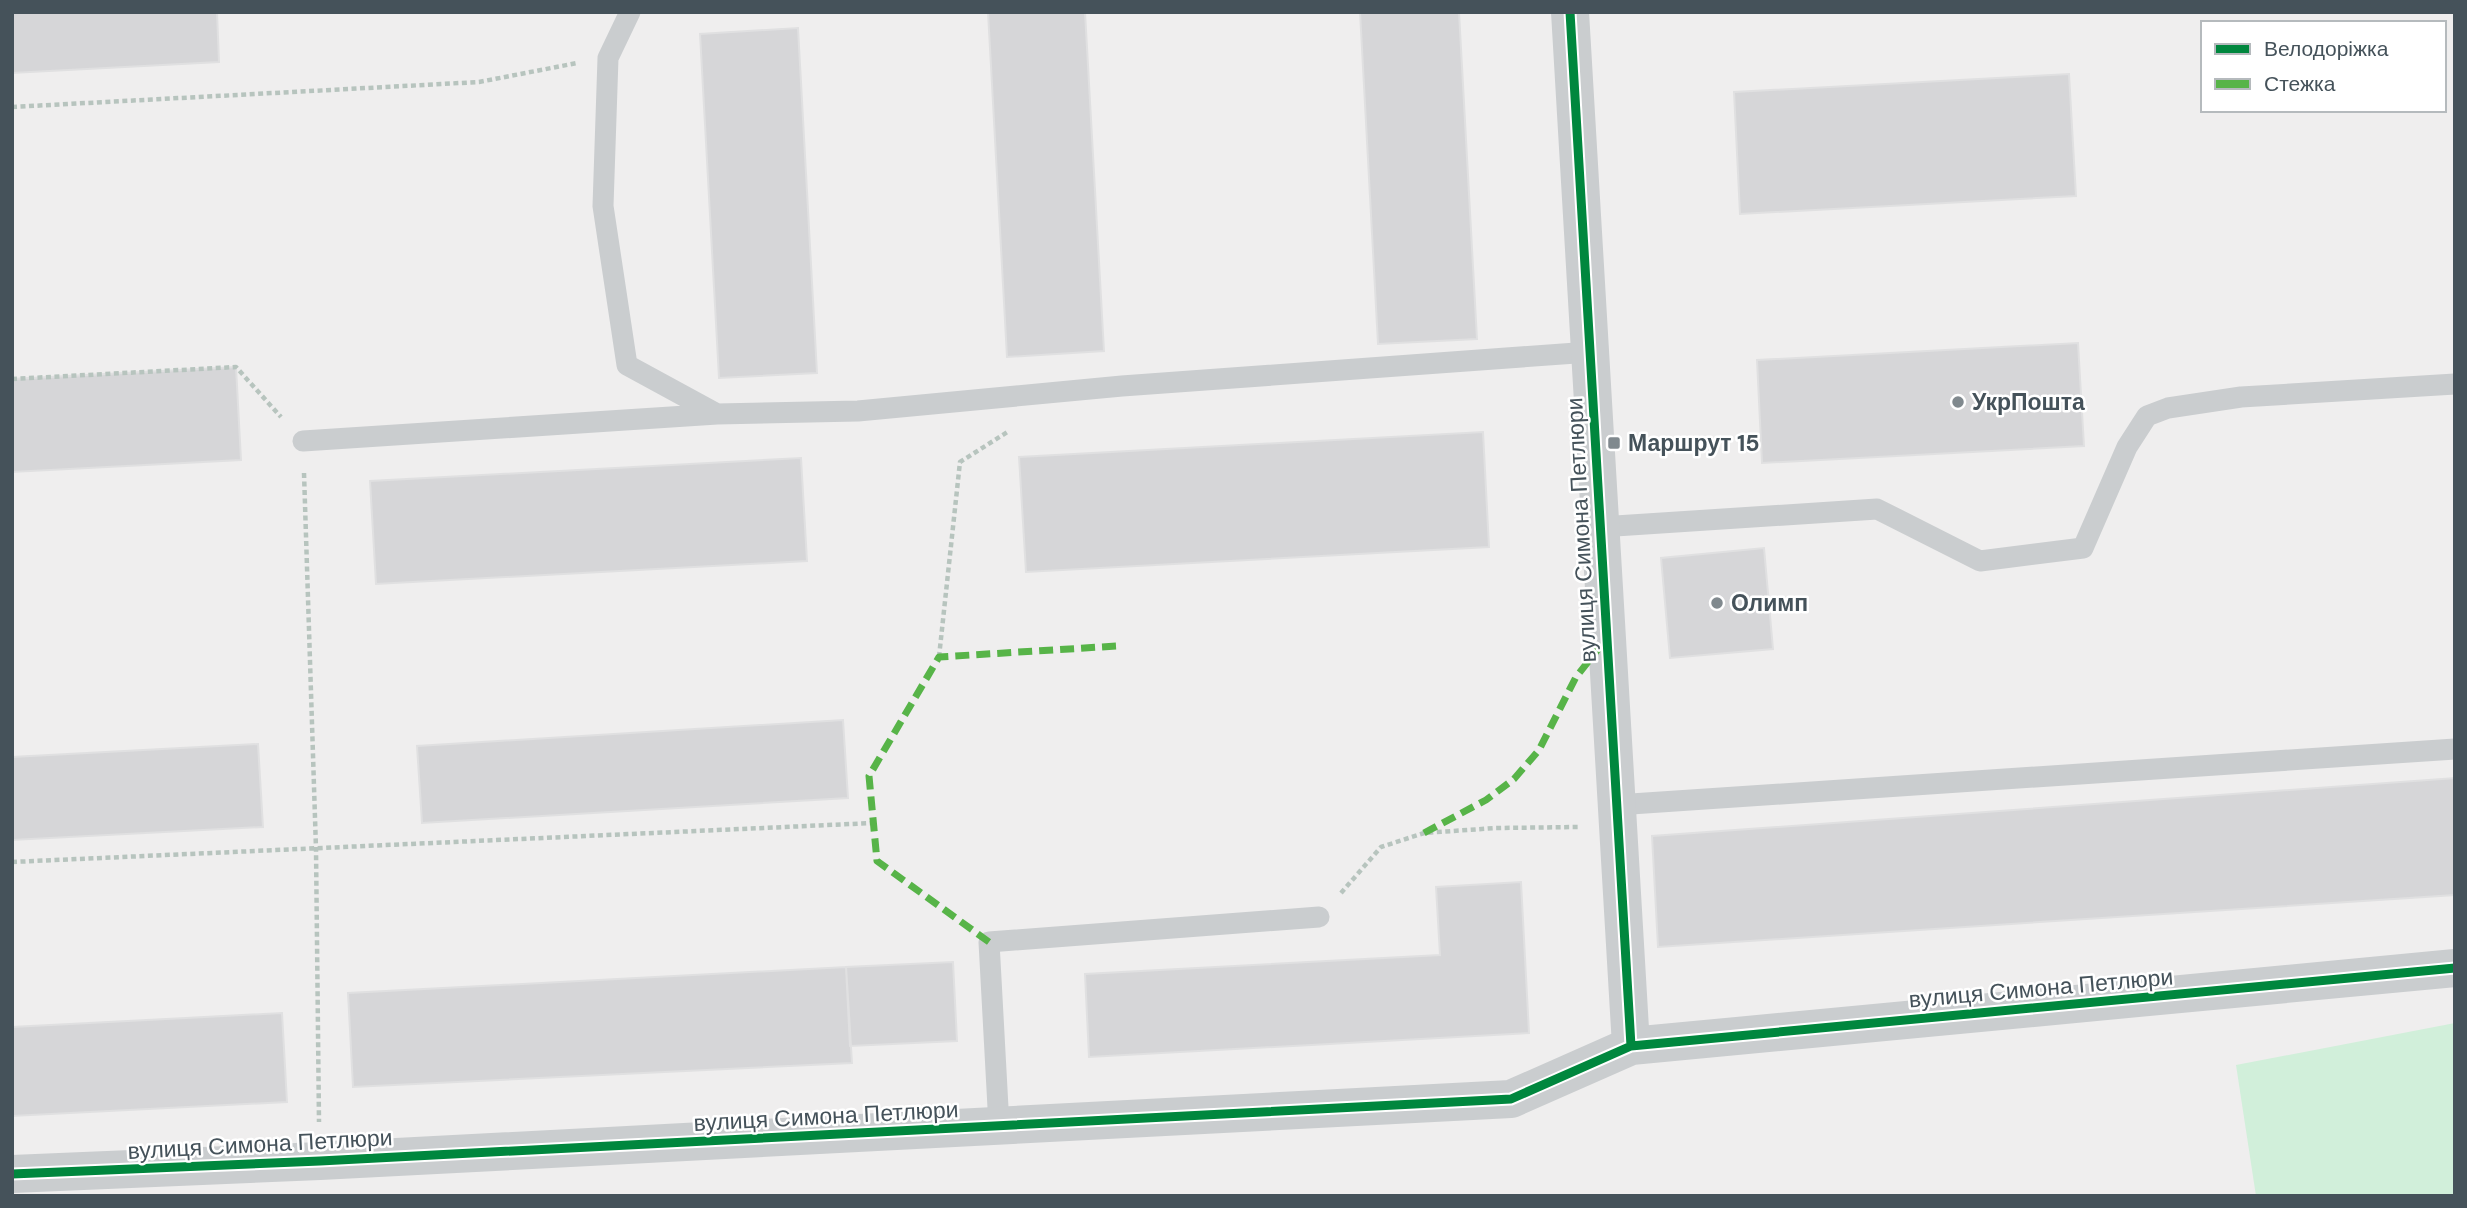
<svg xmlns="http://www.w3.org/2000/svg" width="2467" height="1208" viewBox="0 0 2467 1208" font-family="'DM Sans',sans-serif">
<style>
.green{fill:#d1efda}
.building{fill:#d6d6d8;stroke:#e0e0e1;stroke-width:2}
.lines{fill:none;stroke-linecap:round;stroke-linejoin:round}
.path{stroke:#b7c4be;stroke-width:4.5;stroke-dasharray:5 3.5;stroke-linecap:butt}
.lane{stroke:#cacdcf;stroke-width:21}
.street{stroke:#cacdcf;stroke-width:38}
.quiet{stroke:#57b448;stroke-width:7;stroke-dasharray:14 7;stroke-linecap:butt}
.cycleway-casing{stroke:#fff;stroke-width:13}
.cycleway{stroke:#00873e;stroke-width:9}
.poi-dot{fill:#80898e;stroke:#fff;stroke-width:2.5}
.labels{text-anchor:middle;stroke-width:5;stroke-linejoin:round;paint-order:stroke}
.poi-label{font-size:23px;font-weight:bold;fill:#45525a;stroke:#fff;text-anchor:start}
.street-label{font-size:23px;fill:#45525a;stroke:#fff}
</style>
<rect width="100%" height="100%" fill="#efeeee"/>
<path class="green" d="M2455 1023V1196H2256L2236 1065Z"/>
<path class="building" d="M12 12H217L219 62 12 73Z
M988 12H1085L1104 351 1007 357Z
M1360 12H1459L1477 339 1378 344Z
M798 28 817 373 719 378 700 34Z
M2069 74 2076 196 1740 214 1734 92Z
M2078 343 2084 446 1762 463 1757 360Z
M236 367 241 460 12 472V379Z
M1483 432 1489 547 1026 572 1019 457Z
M801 458 807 561 376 584 370 481Z
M1764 548 1773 649 1670 658 1661 558Z
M843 720 848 798 422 823 417 746Z
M258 744 263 827 12 840V757Z
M2455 778V895L1658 947 1652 836Z
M1521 882 1529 1033 1089 1057 1085 974 1440 955 1436 887Z
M953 962 957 1041 850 1046 846 967Z
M846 967 852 1063 353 1087 348 993Z
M282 1013 287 1102 12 1116V1027Z"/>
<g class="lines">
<path class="path" d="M12 107 479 82 577 63
M12 379 236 367 281 417
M304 473 316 849 319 1122
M939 657 960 462 1009 431
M12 862 873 823
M1341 893 1381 847 1424 833 1496 828 1578 827"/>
<path class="lane" d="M630 12 608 58 603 206 627 365 717 414 858 411 1122 386 1590 352
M303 441 717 414
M1600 527 1877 509 1980 561 2083 548 2127 447 2147 416 2168 408 2241 397 2455 384
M1616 805 2455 749
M999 1126 989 942 1319 917"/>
<path class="street" d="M1570 12 1631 1046
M12 1174 320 1161 1511 1099 1631 1046 2455 968"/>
<path class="quiet" d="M1424 833 1486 800 1514 779 1539 750 1576 677 1607 638
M989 942 877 861 869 776 939 657 1117 646"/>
<defs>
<path id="cycleway" d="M1570 12 1631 1046
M12 1174 320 1161 1511 1099 1631 1046 2455 968"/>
</defs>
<use href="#cycleway" class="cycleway-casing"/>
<use href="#cycleway" class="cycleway"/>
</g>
<g class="poi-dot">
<circle cx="1958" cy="402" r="7"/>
<rect x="1607" y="436" width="14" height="14" rx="3.5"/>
<circle cx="1717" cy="603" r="7"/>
</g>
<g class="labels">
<g class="poi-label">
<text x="1972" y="410">УкрПошта</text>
<text x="1628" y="451">Маршрут 15</text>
<text x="1731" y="611">Олимп</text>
</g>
<g class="street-label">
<text transform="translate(1581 530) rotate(-93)" y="8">вулиця Симона Петлюри</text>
<text transform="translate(2041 988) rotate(-5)" y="8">вулиця Симона Петлюри</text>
<text transform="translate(826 1116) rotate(-3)" y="8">вулиця Симона Петлюри</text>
<text transform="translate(260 1144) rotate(-3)" y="8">вулиця Симона Петлюри</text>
</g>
</g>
<rect width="2467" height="1208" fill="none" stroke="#45525a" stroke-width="28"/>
<rect x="2201" y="21" width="245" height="91" fill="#ffffff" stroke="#b5babd" stroke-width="2"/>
<rect x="2215" y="44" width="35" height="10" fill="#00873e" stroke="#b5babd" stroke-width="2"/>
<text x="2264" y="56" font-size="21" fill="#45525a">Велодоріжка</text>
<rect x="2215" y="79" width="35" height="10" fill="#57b448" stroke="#b5babd" stroke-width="2"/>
<text x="2264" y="91" font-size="21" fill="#45525a">Стежка</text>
</svg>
